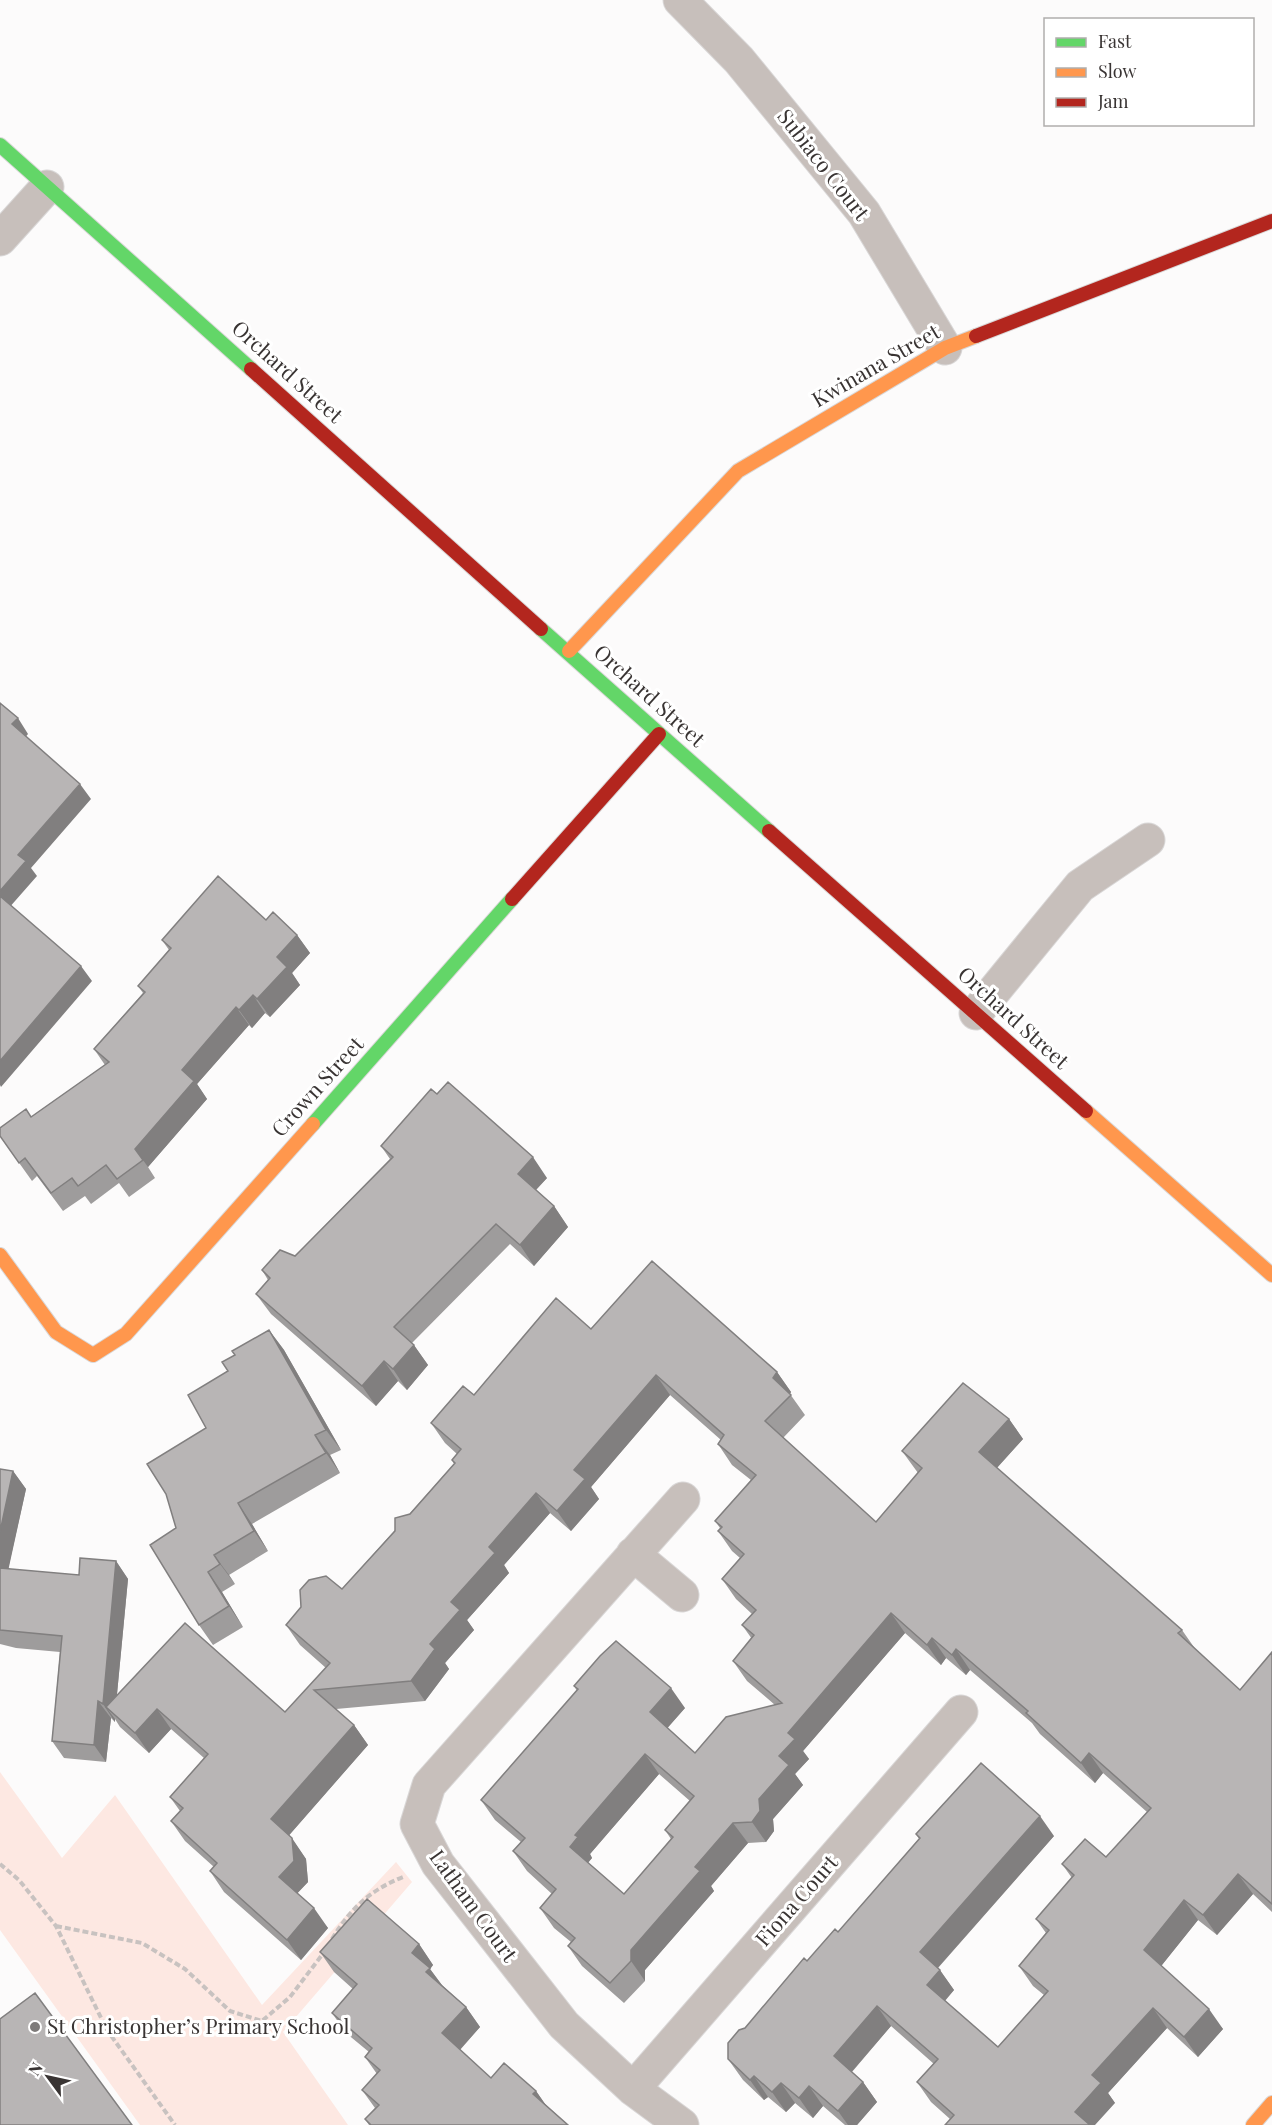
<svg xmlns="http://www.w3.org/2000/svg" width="1272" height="2125" viewBox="0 0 1272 2125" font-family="'Playfair Display',serif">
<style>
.green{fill:#fde8e2}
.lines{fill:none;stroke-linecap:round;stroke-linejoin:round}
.street-casing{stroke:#d9d7d7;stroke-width:35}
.fast-casing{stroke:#d9d7d7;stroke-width:16}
.slow-casing{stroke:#d9d7d7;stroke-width:16}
.jam-casing{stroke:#d9d7d7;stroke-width:16}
.path{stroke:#c8c2c0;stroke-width:4;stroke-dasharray:6 3;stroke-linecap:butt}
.street{stroke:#c7bfbb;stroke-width:33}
.fast{stroke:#63d668;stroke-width:14}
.slow{stroke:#ff974d;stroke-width:14}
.jam{stroke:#b3261e;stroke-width:14}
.wall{fill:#9e9c9c;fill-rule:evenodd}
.shaded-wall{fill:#817f7f}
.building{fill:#b8b5b5;stroke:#817f7f;stroke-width:1.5;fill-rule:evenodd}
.poi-dot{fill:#7d7a79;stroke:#fff;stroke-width:2}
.labels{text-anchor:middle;stroke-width:6;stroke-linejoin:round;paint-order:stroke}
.street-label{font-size:21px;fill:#393433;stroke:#fff}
.poi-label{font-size:21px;fill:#393433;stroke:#fff;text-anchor:start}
</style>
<rect width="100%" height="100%" fill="#fcfbfb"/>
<path class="green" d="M0 1772 62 1858 115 1795 262 2005 396 1862 412 1882 283 2032 348 2125H140L0 1930Z"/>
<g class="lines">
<defs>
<path id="street" d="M680 0 739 60 864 213 945 348
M0 239 47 187
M976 1013 1080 886 1148 840
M633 1554 682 1595
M633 2089 961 1712
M682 2125 633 2089 564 2025 438 1864 417 1824 429 1785 683 1499"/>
<path id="fast" d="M0 145 251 369
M541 629 769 831
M313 1124 512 899"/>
<path id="slow" d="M569 651 738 471 945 348 976 336
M1086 1111 1272 1275
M0 1255 56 1332 93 1355 126 1334 313 1124
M1253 2125 1272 2103"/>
<path id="jam" d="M976 336 1272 221
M251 369 541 629
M769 831 1086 1111
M512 899 659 734"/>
</defs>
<use href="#street" class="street-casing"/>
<use href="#fast" class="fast-casing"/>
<use href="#slow" class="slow-casing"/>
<use href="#jam" class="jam-casing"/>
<path class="path" d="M0 1864 19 1880 56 1926 107 2030 175 2125
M56 1926 142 1943 185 1969 230 2011 262 2021 290 1997 325 1951
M332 1939C350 1909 370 1890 403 1877"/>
<use href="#street" class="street"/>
<use href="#fast" class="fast"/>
<use href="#slow" class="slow"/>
<use href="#jam" class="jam"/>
</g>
<path class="wall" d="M266 920 297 935 310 953 292 973 300 985 270 1017 265 1013 252 1028 249 1025 197 1084 207 1099 148 1167 155 1178 129 1197 119 1183 91 1204 85 1196 63 1211 37 1176 32 1181 0 1136 31 1117 105 1065 94 1049 143 993 138 986 169 950 162 940Z
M381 1146 547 1178 536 1190 554 1206 568 1227 534 1266 510 1244 412 1343 428 1365 407 1390 398 1381 376 1406 271 1314 256 1294 268 1280 262 1270 295 1256 390 1159Z
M591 1329 777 1372 791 1392 790 1394 805 1415 783 1438 876 1522 918 1473 902 1451 1009 1419 1023 1439 997 1468 1182 1630 1196 1650 1240 1690 1272 1652V1912L1253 1894 1217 1935 1198 1920 1161 1966 1223 2029 1198 2057 1167 2028 1108 2093 1115 2103 950 2119 931 2102 917 2082 934 2064 891 2026 852 2072 863 2082 877 2102 857 2125H845L823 2106 813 2118 795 2103 786 2112 768 2097 764 2100 743 2080 728 2059 745 2028 807 1961 838 1932 919 1839 916 1834 1054 1836 938 1968 954 1990 945 2001 998 2047 1044 1995 1033 1986 1019 1966 1046 1933 1036 1919 1072 1878 1062 1864 1106 1857 1147 1812 1103 1773 1095 1783 1040 1734 1032 1723 970 1670 966 1675 946 1658 941 1665 905 1633 803 1751 809 1759 795 1774 803 1785 773 1819 774 1831 766 1842 748 1843 711 1886 714 1891 645 1970V1981L624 2003 582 1966 568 1946 571 1942 554 1928 540 1908 552 1894 527 1871 513 1851 521 1842 495 1820 481 1800 577 1691 574 1686 685 1708 667 1728 695 1753 775 1705 747 1681 733 1661 752 1639 742 1625 752 1614 736 1599 722 1579 740 1558 732 1551 718 1531 720 1528 715 1521 751 1480 732 1465 718 1444 721 1440 670 1395 591 1487 599 1499 571 1531 550 1513 504 1565 509 1573 467 1620 474 1630 445 1663 449 1669 425 1701 336 1709 354 1725 368 1745 289 1835 306 1859 308 1882 297 1893 328 1928 301 1960 224 1892 210 1871 214 1867 185 1841 171 1821 180 1811 170 1797 204 1758 171 1729 149 1753 120 1727 115 1719V1722L111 1718 106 1762 64 1758 52 1741 60 1652 16 1648 0 1644V1469L13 1471 26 1489 8 1569 79 1575 116 1561 128 1579 117 1694 285 1712 326 1668 300 1645 286 1625 342 1589 454 1464 452 1460 457 1454 445 1443 431 1423 474 1395ZM659 1774 690 1801 665 1830 671 1839 624 1894 588 1863 592 1858 590 1854Z
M269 1330 284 1350 341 1450 330 1455 340 1473 252 1524 268 1551 229 1575 235 1584 222 1592 243 1627 213 1645 199 1625 176 1528 166 1494 206 1428 235 1355Z
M419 1944 433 1965 430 1969 442 1985 466 2007 480 2027 460 2050 491 2078 536 2091 545 2104 568 2125H369L365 2119 375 2108 362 2090 377 2074 365 2057 369 2052 346 2033 332 2013 353 1989 334 1972 320 1952Z"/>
<path class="shaded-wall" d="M18 718 28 734 23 740 12 724Z
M80 784 91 799 31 868 37 876 8 909 0 898V891L18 855Z
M297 935 310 953 292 973 300 985 270 1017 257 999 277 957Z
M81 966 92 981 1 1087 0 1085V1061Z
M253 995 265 1013 252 1028 239 1010Z
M236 1007 249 1025 197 1084 207 1099 148 1167 135 1149 182 1070Z
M533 1157 547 1178 532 1194 518 1174Z
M554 1206 568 1227 534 1266 520 1245Z
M269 1330 284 1350 341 1450 326 1430Z
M414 1345 428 1365 407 1390 393 1369Z
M384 1361 398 1381 376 1406 362 1386Z
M777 1372 791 1392 787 1398 773 1378Z
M656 1375 670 1395 591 1487 599 1499 571 1531 557 1511 574 1470Z
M1009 1419 1023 1439 993 1472 979 1452Z
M315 1435 330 1455 340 1473 326 1453Z
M13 1471 26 1489 5 1585 0 1578V1532Z
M536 1493 550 1513 504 1565 509 1573 467 1620 474 1630 445 1663 449 1669 425 1701 411 1681 451 1602 489 1547Z
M238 1503 252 1524 268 1551 254 1531Z
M214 1555 229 1575 235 1584 220 1564Z
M116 1561 128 1579 115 1715 106 1707 115 1719V1722L103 1704Z
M208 1572 222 1592 243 1627 229 1606Z
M891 1613 905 1633 803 1751 809 1759 795 1774 803 1785 773 1819 774 1831 766 1842 752 1822 759 1799 779 1756 788 1733Z
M932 1638 946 1658 941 1665 927 1645Z
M956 1649 970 1670 966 1675 952 1655Z
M671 1688 685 1708 664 1732 650 1712Z
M98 1701 111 1718 106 1762 94 1745Z
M157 1709 171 1729 149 1753 135 1733Z
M354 1725 368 1745 285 1840 271 1819Z
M1089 1753 1103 1773 1095 1783 1081 1763Z
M645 1754 659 1774 590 1854 592 1858 584 1867 570 1847 575 1835Z
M1040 1816 1054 1836 934 1972 920 1952Z
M733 1823 748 1843 711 1886 714 1891 645 1970V1981L631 1961V1950L695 1867Z
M292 1838 306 1859 308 1882 293 1898 279 1877Z
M1238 1874 1253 1894 1217 1935 1203 1915Z
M1184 1900 1198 1920 1158 1970 1144 1950Z
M314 1908 328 1928 301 1960 287 1940Z
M419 1944 433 1965 430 1969 444 1988 441 1992 412 1953Z
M940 1970 954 1990 941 2005 927 1985Z
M877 2006 891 2026 848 2076 834 2056Z
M466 2007 480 2027 456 2054 442 2033Z
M1153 2008 1167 2028 1108 2093 1115 2103 1095 2125H1084L1075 2112 1092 2075Z
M1209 2009 1223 2029 1198 2057 1184 2037Z
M754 2076 768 2097 764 2100 750 2080Z
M863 2082 877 2102 857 2125H848L838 2111Z
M781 2083 795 2103 786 2112 772 2092Z
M809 2086 823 2106 813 2118 799 2098Z
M536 2091 550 2111 533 2094Z"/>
<path class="building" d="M0 703 18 718 12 724 80 784 18 855 26 861 0 891Z
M218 876 266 920 273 912 297 935 277 957 287 967 257 999 253 995 239 1010 236 1007 182 1070 194 1081 135 1149 143 1160 117 1179 106 1165 78 1186 72 1178 51 1193 25 1158 19 1163 0 1136V1128L26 1109 31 1117 109 1062 94 1049 145 992 138 986 171 948 162 940Z
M0 896 81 966 0 1061Z
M448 1082 533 1157 518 1174 554 1206 520 1245 496 1224 394 1327 414 1345 393 1369 384 1361 362 1386 256 1294 270 1278 262 1270 280 1250 295 1256 304 1247 393 1157 381 1146 431 1089 437 1094Z
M652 1261 777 1372 773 1378 791 1395 765 1421 876 1522 922 1468 902 1451 963 1383 1009 1419 979 1452 1182 1630 1178 1633 1240 1690 1272 1652V1904L1238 1874 1203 1915 1184 1900 1144 1950 1209 2009 1184 2037 1153 2008 1092 2075 1101 2083 1075 2112 1090 2125H945L954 2115 917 2082 938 2059 877 2006 834 2056 863 2082 838 2111 809 2086 799 2098 781 2083 772 2092 754 2076 750 2080 728 2059V2043L739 2030 745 2028 804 1958 807 1961 835 1929 838 1932 920 1838 916 1834 981 1763 1040 1816 920 1952 940 1970 927 1985 998 2047 1048 1991 1019 1966 1049 1930 1036 1919 1074 1875 1062 1864 1085 1839 1106 1857 1151 1808 1089 1753 1081 1763 1026 1713 1028 1711 956 1649 952 1655 932 1638 927 1645 891 1613 788 1733 795 1739 779 1756 789 1765 759 1799 760 1811 752 1822 733 1823 695 1867 700 1871 631 1950V1961L610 1983 568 1946 575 1938 540 1908 556 1889 513 1851 525 1838 481 1800 578 1689 574 1686 600 1656 616 1641 671 1688 650 1712 695 1753 726 1717 782 1703 733 1661 754 1635 742 1625 756 1610 722 1579 744 1554 718 1531 722 1527 715 1521 756 1475 718 1444 724 1435 656 1375 574 1470 585 1479 557 1511 536 1493 489 1547 495 1553 451 1602 460 1610 430 1644 435 1649 411 1681 314 1690 354 1725 271 1819 292 1838 294 1861 279 1877 314 1908 287 1940 210 1871 217 1863 171 1821 183 1808 170 1797 208 1754 157 1709 135 1733 106 1707 185 1623 285 1712 330 1663 286 1625 301 1607 300 1590 309 1580 326 1576 342 1589 395 1531V1518L410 1514 455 1463 452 1460 461 1449 431 1423 463 1386 474 1395 556 1298 591 1329ZM645 1754 694 1796 665 1830 673 1837 624 1894 570 1847 578 1837 575 1835Z
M269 1330 326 1430 315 1435 326 1453 238 1503 254 1531 214 1555 220 1564 208 1572 229 1606 199 1625 150 1545 176 1528 166 1494 147 1464 206 1428 188 1395 228 1371 222 1362 235 1355 232 1351Z
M0 1469 13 1471 0 1532Z
M80 1558 116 1561 103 1704 98 1701 94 1745 52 1741 62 1636 0 1630V1568L79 1575Z
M367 1899 419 1944 412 1953 430 1968 426 1972 466 2007 442 2033 491 2078 504 2063 536 2091 533 2094 568 2125H371L365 2119 379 2105 362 2090 380 2070 365 2057 372 2048 332 2013 357 1984 320 1952Z
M35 1993 132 2125H0V2019Z"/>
<circle class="poi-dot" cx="35" cy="2027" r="6"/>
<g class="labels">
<g class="street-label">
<text transform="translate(823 165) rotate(52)" y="7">Subiaco Court</text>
<text transform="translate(876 366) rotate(-30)" y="7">Kwinana Street</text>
<text transform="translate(287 372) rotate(42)" y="7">Orchard Street</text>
<text transform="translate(649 696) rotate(42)" y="7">Orchard Street</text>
<text transform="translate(1013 1018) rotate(42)" y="7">Orchard Street</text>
<text transform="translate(318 1087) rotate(-48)" y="7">Crown Street</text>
<text transform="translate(797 1901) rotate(-49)" y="7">Fiona Court</text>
<text transform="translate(473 1906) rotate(54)" y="7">Latham Court</text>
</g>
<g class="poi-label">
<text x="47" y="2034">St Christopher’s Primary School</text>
</g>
</g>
<rect x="1044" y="18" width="210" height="108" fill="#ffffff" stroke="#b0aead" stroke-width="1.5"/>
<rect x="1056" y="38" width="30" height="9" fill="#63d668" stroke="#b0aead" stroke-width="1.5"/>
<text x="1098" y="48" font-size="18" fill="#393433">Fast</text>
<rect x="1056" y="68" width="30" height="9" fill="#ff974d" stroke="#b0aead" stroke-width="1.5"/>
<text x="1098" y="78" font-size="18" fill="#393433">Slow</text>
<rect x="1056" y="98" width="30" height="9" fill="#b3261e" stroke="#b0aead" stroke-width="1.5"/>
<text x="1098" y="108" font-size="18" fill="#393433">Jam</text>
<g transform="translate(48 2077) rotate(303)" stroke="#ffffff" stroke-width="4.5" paint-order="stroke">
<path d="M0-4.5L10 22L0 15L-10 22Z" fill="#393433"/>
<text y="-9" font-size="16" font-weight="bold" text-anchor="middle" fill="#393433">N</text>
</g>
</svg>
